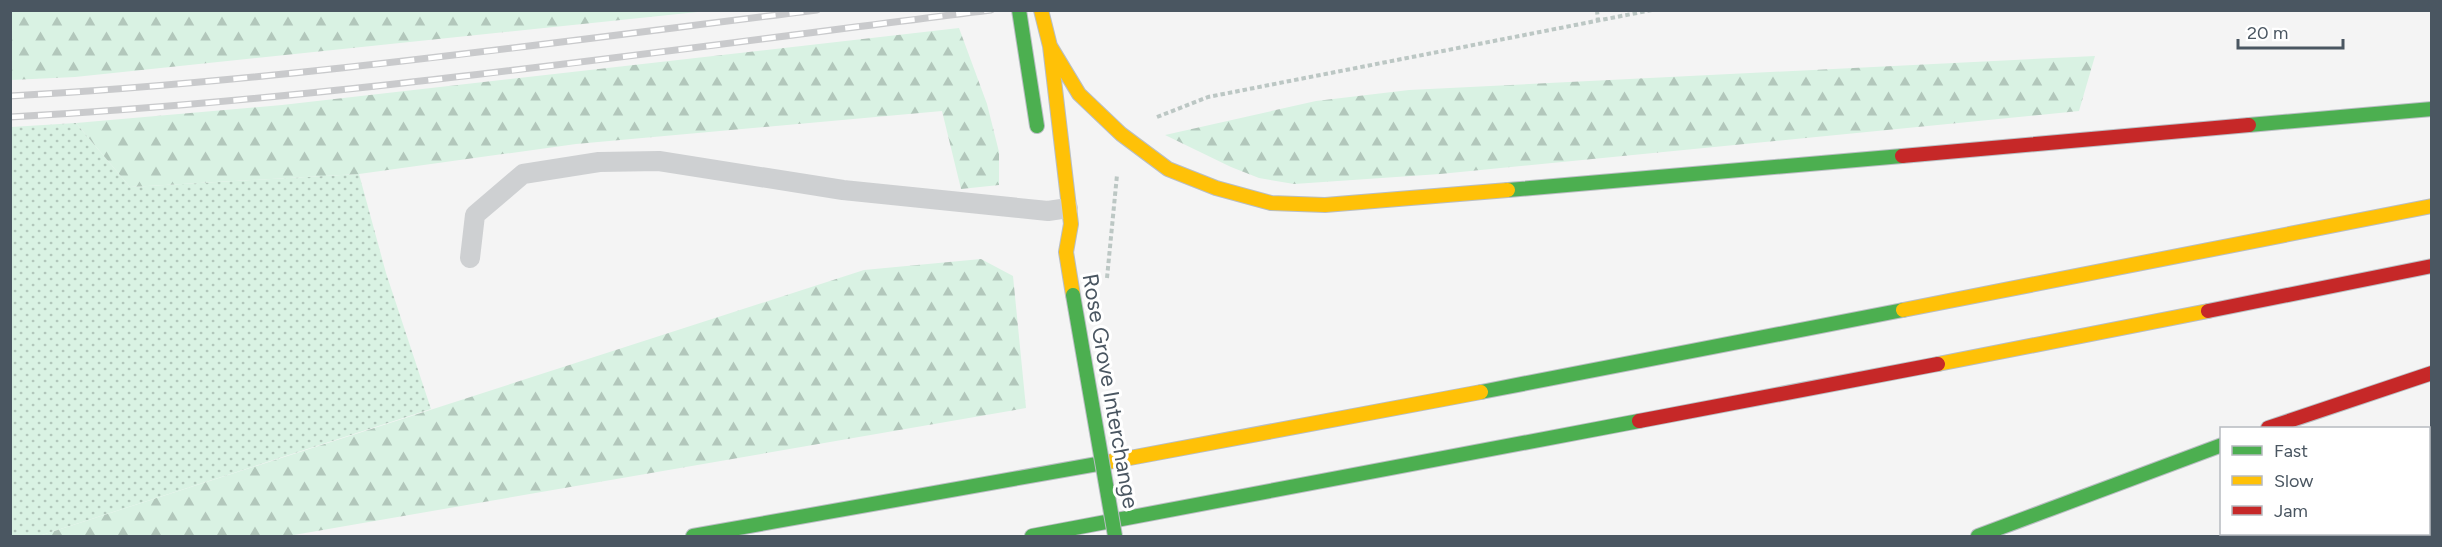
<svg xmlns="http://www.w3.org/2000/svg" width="2442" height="547" viewBox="0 0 2442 547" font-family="Figtree,sans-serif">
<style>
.grass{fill:url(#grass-dots)}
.forest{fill:url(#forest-firs)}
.water{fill:url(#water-ripples)}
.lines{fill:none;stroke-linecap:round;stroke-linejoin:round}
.fast-casing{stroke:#b9bec3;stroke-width:16}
.slow-casing{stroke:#b9bec3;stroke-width:16}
.jam-casing{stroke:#b9bec3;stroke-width:16}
.path{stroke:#bcc7c4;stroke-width:4;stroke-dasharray:4.5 3;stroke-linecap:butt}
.lane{stroke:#ced0d2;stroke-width:20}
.fast{stroke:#4caf50;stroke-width:14}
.slow{stroke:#ffc107;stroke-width:14}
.jam{stroke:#c62828;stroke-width:14}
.rail-casing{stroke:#c9cacc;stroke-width:7}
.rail{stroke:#fff;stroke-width:4.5;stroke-dasharray:14;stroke-linecap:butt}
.fast-bridge-casing{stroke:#b9bec3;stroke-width:16;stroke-linecap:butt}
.fast-bridge{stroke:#4caf50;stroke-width:14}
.labels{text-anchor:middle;stroke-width:6;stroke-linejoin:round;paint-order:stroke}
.street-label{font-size:22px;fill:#4a5661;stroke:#fff}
</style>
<defs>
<pattern id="grass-dots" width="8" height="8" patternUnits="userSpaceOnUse" patternTransform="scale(1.5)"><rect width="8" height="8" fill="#d9f2e3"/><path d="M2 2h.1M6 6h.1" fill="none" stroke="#b2c7bb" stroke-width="1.8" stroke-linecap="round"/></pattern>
<pattern id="forest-firs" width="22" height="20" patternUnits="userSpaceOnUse" patternTransform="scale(1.5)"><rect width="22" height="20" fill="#d9f2e3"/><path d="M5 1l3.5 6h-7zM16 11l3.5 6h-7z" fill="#b2c7bb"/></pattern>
<pattern id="water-ripples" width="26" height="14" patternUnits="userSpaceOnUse" patternTransform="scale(1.5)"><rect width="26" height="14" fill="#aee2f0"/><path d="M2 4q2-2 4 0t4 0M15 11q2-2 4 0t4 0" fill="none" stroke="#90bac6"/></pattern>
</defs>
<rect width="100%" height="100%" fill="#f4f4f4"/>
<path class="grass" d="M76 123 130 187 359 174 386 273 431 409 39 536H11V127Z"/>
<path class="forest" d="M25 11V10L707 11 75 77 11 80V12Z
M959 28 987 104 999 152V185L961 189 942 111 576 144 359 174 130 187 76 123 282 105Z
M2095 56 2079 111 1440 174 1294 184 1259 178 1231 167 1165 135 1316 101 1409 90Z
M981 259 1013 276 1026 408 288 536H39L864 270Z"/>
<path class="water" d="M2431 498V536H2332L2340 534H2428L2429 499Z"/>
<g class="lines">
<defs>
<path id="fast" d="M1019 10 1037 126
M2249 125 2432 109
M1508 190 1902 156
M1481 392 1903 310
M693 536 1103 463
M1032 536 1639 421
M1978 536 2222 445"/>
<path id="slow" d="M1041 10 1050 46 1071 224 1066 252 1073 295
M1050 46 1079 94 1121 134 1168 169 1216 188 1271 203 1325 205 1508 190
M1903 310 2432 206
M1938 364 2208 311
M1103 463 1481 392"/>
<path id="jam" d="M1902 156 2249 125
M2208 311 2432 266
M1639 421 1938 364
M2268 428 2432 373"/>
</defs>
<use href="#fast" class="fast-casing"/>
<use href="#slow" class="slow-casing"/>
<use href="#jam" class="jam-casing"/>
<path class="path" d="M1597 10 1598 22
M1157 117 1208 97 1652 10
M1107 278 1117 175
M2428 457 2432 456
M2229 536 2236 534"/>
<path class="lane" d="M470 258 475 215 523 174 599 162 659 161 843 190 1048 211 1068 208"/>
<use href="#fast" class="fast"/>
<use href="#slow" class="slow"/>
<use href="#jam" class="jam"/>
<defs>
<path id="rail" d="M10 96C281 81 549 43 817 10
M10 117C338 99 665 50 991 10"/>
</defs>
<use href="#rail" class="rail-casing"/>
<use href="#rail" class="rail"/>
<defs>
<path id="fast-bridge" d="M1073 295 1115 536"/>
</defs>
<use href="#fast-bridge" class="fast-bridge-casing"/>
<use href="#fast-bridge" class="fast-bridge"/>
</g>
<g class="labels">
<g class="street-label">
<text transform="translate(1111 391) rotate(80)" y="8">Rose Grove Interchange</text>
</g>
</g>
<rect width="2442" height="547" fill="none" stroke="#4a5661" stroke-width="24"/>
<rect x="2220" y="427" width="210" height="108" fill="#ffffff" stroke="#b7bbc0" stroke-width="1.5"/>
<rect x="2232" y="446" width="30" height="9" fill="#4caf50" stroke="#b7bbc0" stroke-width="1.5"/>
<text x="2274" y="457" font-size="18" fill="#4a5661">Fast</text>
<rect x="2232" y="476" width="30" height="9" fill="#ffc107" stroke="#b7bbc0" stroke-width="1.5"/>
<text x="2274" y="487" font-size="18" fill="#4a5661">Slow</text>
<rect x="2232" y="506" width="30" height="9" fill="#c62828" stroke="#b7bbc0" stroke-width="1.5"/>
<text x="2274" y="517" font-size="18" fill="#4a5661">Jam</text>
<path d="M2238 39v9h105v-9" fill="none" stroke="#4a5661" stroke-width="3"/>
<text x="2247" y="39" font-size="18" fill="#4a5661" stroke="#ffffff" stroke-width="4.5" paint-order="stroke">20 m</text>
</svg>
